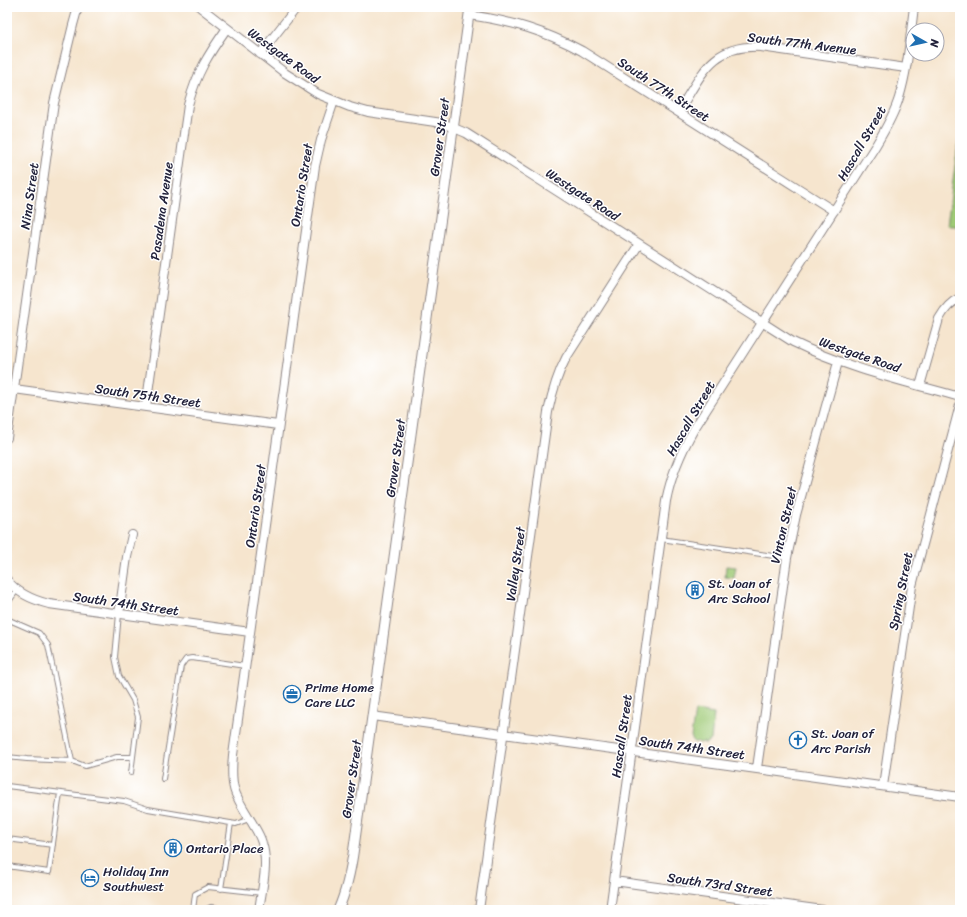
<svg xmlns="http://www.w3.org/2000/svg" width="967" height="917" viewBox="0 0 967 917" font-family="Sriracha,sans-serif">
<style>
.green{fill:#9fca76;stroke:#607658}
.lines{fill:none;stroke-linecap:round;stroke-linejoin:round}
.service-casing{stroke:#8c8484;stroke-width:6}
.minor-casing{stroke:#8c8484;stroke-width:10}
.tertiary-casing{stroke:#8c8484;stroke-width:11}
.service{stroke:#fff;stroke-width:4}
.minor{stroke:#fff;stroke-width:8}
.tertiary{stroke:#fff;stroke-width:9}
.labels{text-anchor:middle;stroke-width:3;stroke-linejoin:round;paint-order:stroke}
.street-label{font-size:13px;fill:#22223b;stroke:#fff}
.poi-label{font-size:13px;fill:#22223b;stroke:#fff;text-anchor:start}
</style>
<rect width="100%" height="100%" fill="#fff"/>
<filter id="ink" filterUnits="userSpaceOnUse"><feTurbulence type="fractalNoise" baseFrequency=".025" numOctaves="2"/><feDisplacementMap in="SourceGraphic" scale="8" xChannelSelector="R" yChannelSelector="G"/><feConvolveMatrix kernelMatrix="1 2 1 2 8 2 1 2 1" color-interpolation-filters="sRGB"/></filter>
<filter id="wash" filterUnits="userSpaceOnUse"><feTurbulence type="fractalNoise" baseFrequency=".012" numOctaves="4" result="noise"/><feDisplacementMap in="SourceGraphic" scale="16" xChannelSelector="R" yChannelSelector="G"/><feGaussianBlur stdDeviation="0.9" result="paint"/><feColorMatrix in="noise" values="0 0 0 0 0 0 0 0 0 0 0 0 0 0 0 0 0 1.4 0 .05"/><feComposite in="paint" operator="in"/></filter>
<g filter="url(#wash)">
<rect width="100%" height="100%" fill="#f6e5ce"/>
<path class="green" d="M960 129V227L947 225Z
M726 566 736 567 734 578 725 577Z
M695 711 714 714 711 740 705 744 704 742 699 743 697 741 695 743 691 737Z"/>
</g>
<g filter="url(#ink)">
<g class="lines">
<defs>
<path id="service" d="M661 539 787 558
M7 604 17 590
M119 614 115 657 119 676 133 700 138 717 131 773
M7 619 39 633 48 645 72 761
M7 757 27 759 72 761 85 766 117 757H133
M163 779 181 666 186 659 192 658 245 666
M7 786 124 801 148 809 236 824 249 819
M7 839 53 845
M7 866 49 872 60 793
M221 889 231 823
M193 910 195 894 208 887 262 893
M205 910 211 907 233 910"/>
<path id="minor" d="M200 7 285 73 318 94 350 107 368 112 442 123 466 133 793 342C846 368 903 381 960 397
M469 15C511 21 545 31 582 51L834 211
M260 54 297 7
M678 112C702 75 711 44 761 47L906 68
M920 386 939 319C944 310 950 302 960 298
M14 389 278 425
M146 407 188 105C197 72 208 55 227 28
M7 438 54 103 73 25 78 7
M7 580C18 594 33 600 49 604L250 632
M119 614 127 557 132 535
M372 716 960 797
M757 768 787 558 796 515 838 362
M883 786 912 586 960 405
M614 881 823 910
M259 910C262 888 269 864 262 843 260 835 255 828 251 821 234 794 230 788 233 755L315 166 321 140 334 101
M479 910 548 412C552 393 557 375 566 358L639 244
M610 910 666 501C671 475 681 452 694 429L876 145C885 130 894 114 899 98 908 69 910 37 914 7"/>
<path id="tertiary" d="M338 910C347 890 351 869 354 847L470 7"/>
</defs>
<use href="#service" class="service-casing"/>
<use href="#minor" class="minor-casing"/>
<use href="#tertiary" class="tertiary-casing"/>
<use href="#service" class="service"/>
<use href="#minor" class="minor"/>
<use href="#tertiary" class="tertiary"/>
</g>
</g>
<defs>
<symbol id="building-ring" viewBox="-11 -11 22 22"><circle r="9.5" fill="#fff" stroke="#1f6fb2" stroke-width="1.5"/><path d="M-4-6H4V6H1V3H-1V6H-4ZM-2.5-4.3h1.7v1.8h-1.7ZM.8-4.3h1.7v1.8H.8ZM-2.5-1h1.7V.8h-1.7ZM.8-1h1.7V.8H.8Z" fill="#1f6fb2"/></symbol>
<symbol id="office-ring" viewBox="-11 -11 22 22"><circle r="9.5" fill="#fff" stroke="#1f6fb2" stroke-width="1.5"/><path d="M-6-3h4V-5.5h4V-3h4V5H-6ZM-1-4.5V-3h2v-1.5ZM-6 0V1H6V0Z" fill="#1f6fb2"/></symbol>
<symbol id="church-ring" viewBox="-11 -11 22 22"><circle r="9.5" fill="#fff" stroke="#1f6fb2" stroke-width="1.5"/><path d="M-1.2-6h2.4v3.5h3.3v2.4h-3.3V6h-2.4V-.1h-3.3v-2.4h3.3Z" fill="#1f6fb2"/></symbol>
<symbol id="hotel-ring" viewBox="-11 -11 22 22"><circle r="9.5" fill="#fff" stroke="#1f6fb2" stroke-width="1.5"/><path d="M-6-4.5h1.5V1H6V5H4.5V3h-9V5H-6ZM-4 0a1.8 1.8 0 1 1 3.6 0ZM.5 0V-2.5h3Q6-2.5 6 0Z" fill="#1f6fb2"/></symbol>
</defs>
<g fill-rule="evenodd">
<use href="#building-ring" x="685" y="580" width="20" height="20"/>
<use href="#office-ring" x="282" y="684" width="20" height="20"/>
<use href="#church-ring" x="788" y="730" width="20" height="20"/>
<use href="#building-ring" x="163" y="838" width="20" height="20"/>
<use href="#hotel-ring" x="80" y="868" width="20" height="20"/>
</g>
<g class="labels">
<g class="street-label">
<text transform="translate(802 43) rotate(7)" y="5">South 77th Avenue</text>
<text transform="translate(284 55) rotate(36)" y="5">Westgate Road</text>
<text transform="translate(664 89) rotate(33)" y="5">South 77th Street</text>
<text transform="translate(439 137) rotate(-82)" y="5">Grover Street</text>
<text transform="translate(861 143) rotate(-60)" y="5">Hascall Street</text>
<text transform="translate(301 185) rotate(-81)" y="5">Ontario Street</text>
<text transform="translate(583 194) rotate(33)" y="5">Westgate Road</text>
<text transform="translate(29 196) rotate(-82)" y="5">Nina Street</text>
<text transform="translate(161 211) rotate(-82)" y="5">Pasadena Avenue</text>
<text transform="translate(860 354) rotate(19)" y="5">Westgate Road</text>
<text transform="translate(148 395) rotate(8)" y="5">South 75th Street</text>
<text transform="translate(690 418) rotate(-60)" y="5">Hascall Street</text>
<text transform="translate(395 458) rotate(-82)" y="5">Grover Street</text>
<text transform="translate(255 506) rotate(-82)" y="5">Ontario Street</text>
<text transform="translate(783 525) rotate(-77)" y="5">Vinton Street</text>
<text transform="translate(515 564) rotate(-82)" y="5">Valley Street</text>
<text transform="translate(900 591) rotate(-79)" y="5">Spring Street</text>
<text transform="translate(126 603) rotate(8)" y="5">South 74th Street</text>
<text transform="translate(621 736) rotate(-82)" y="5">Hascall Street</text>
<text transform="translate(692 747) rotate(8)" y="5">South 74th Street</text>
<text transform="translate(351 779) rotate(-82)" y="5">Grover Street</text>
<text transform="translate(720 884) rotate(8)" y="5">South 73rd Street</text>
</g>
<g class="poi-label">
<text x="708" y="588">St. Joan of<tspan x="708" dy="15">Arc School</tspan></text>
<text x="305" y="692">Prime Home<tspan x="305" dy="15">Care LLC</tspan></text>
<text x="811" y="738">St. Joan of<tspan x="811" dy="15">Arc Parish</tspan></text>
<text x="186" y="853">Ontario Place</text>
<text x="103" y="876">Holiday Inn<tspan x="103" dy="15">Southwest</tspan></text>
</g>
</g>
<rect width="967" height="917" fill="none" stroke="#fff" stroke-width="24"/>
<g transform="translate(925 42) rotate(98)"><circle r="19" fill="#ffffff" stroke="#a7a7b1"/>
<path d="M0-3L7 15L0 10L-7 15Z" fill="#1f6fb2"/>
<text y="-6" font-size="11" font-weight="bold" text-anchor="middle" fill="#22223b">N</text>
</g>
</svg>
